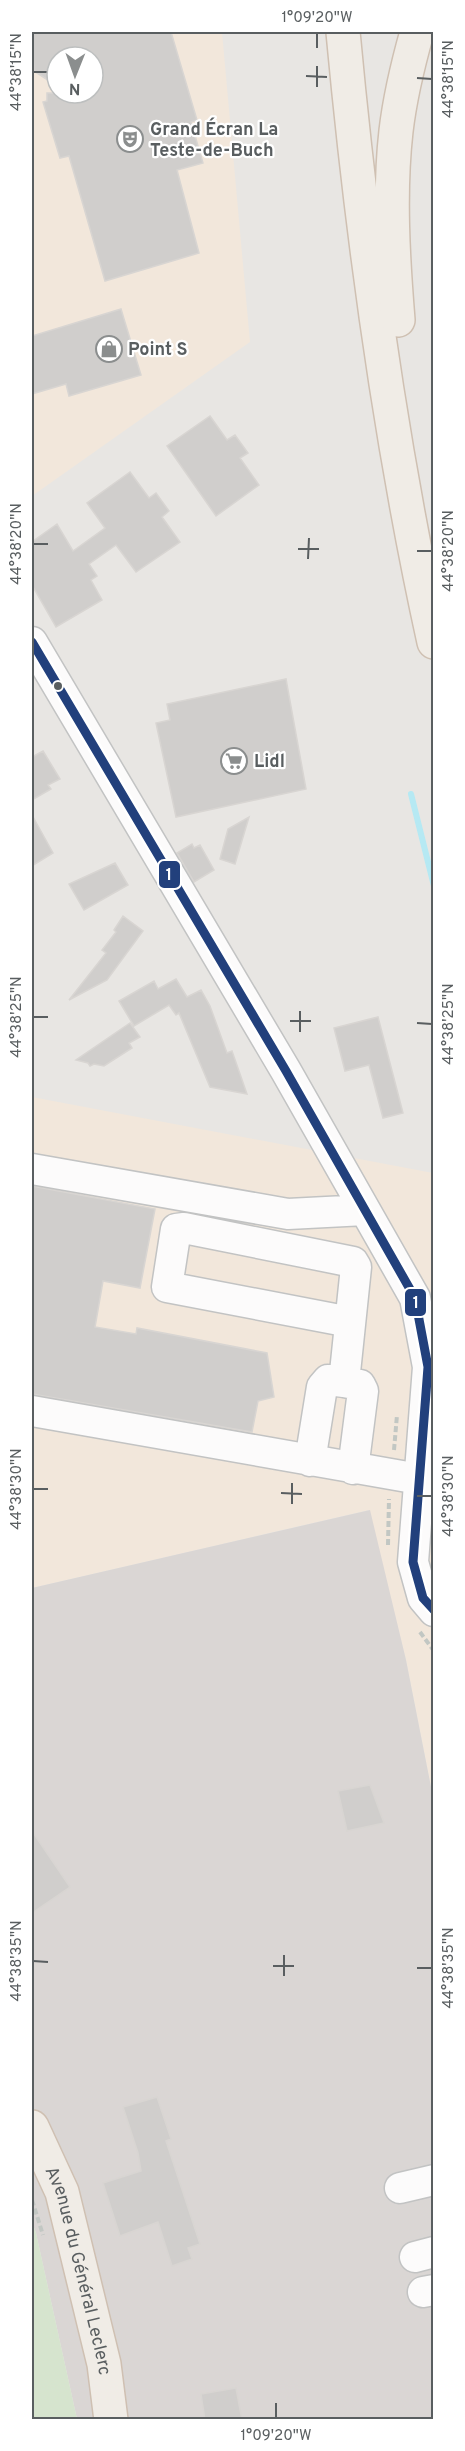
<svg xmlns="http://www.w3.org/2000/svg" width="465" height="2451" viewBox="0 0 465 2451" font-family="Overpass,sans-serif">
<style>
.commercial{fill:#f2e7db;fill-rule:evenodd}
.industrial{fill:#dad6d4}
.green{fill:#d6e4ce}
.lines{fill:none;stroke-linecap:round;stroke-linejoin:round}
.stream{stroke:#b6e9f3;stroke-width:6}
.building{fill:#d0cecc;stroke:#d8d5d2;stroke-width:1.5}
.minor-casing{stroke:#c2c3c3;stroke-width:33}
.major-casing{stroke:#cfc0b2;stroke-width:36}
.path{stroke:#c2c7c3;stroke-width:4;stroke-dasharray:6 3;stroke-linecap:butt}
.minor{stroke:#fcfbfb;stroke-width:30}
.major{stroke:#f0ece6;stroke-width:33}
.bus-1-casing{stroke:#fff;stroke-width:14}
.bus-1{stroke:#22407c;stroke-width:9}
.ticks{fill:none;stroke:#595e60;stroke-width:2}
.bus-dot{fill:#595e60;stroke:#fff;stroke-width:2}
.labels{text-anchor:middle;stroke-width:4.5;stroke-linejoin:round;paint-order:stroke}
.poi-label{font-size:18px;font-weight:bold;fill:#595e60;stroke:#fff;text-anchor:start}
.street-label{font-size:18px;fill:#595e60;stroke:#fff}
.line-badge{stroke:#fff;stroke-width:2}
.badge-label{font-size:16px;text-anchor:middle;font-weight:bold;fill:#fff}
.neatline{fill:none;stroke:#595e60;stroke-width:2}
.ticks-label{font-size:15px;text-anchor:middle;fill:#595e60}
</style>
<rect width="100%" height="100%" fill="#e8e6e3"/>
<path class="commercial" d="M32 32H222L250 342 32 496ZM57 57H93V93H57Z
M32 1097 433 1173V1797L406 1660 369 1510 32 1588Z"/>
<path class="industrial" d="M370 1510 406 1660 433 1797V2419H77L36 2233 32 2222V1588Z"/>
<path class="green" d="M32 2222 36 2233 77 2419H32Z"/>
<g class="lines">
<path class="stream" d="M411 794 434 886"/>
</g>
<path class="building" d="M32 32H171L197 120 191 122 203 163 177 170 199 253 105 281 69 156 60 158 43 102 47 101V93H93V57H57V86L34 71Z
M121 309 141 375 69 396 66 384 32 394V336Z
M210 416 227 440 235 435 248 453 240 458 259 485 216 516 167 446Z
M130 472 149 498 156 493 169 511 162 517 180 542 136 572 116 545 89 564 97 576 91 580 102 600 56 627 32 585V542L57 524 73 551 105 528 87 503Z
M286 679 306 789 176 817 156 723 170 720 167 704Z
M43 751 60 779 48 785 51 789 32 800V757Z
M32 815 53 853 32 866Z
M249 817 235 864 220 859 228 829Z
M192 844 194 848 200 845 214 870 194 882 177 853Z
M115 863 128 885 84 910 69 884Z
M123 916 143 931 107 980 69 1000 106 953 102 950 116 932 114 930Z
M176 979 187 997 201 990 210 1006 227 1053 232 1051 247 1094 210 1087 179 1013 176 1015 169 1005 134 1026 119 1001 154 981 158 989Z
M378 1017 403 1113 383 1118 369 1065 345 1071 334 1028Z
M130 1023 140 1037 129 1043 132 1048 104 1066 94 1064 90 1066 88 1063 76 1060Z
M32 1186 155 1209 140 1288 103 1281 95 1327 136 1334 137 1328 267 1353 274 1397 258 1401 252 1432 32 1394Z
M370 1785 384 1823 347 1831 338 1791Z
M32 1831 70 1887 32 1913Z
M157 2097 171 2139 166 2141 200 2244 188 2248 192 2259 172 2266 158 2222 120 2236 103 2183 141 2171 138 2153 123 2107Z
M236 2388 242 2420H205L201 2394Z"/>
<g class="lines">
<defs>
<path id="minor" d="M32 642 286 1071 415 1298 428 1367 413 1562 423 1598 434 1611
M32 1169 288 1214 365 1210
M350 1322 167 1287 176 1229 184 1228 353 1262 356 1267 344 1382 360 1385 363 1391 353 1469
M32 1411 419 1479
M310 1461 322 1387 328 1380 344 1382
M400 2188 434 2180
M415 2257 434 2252
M423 2292 434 2290"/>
<g id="major">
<path d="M343 32C362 236 390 442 434 642"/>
<path d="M398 320C393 259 389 193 396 131 400 97 408 64 417 32"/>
<path id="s1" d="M32 2127 62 2192 104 2364 111 2420"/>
</g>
</defs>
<use href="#minor" class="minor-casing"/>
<use href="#major" class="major-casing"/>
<path class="path" d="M394 1450 397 1415
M388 1545 389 1499
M420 1632 434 1651
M32 2200 43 2235"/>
<use href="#minor" class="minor"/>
<use href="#major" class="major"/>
<defs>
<path id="bus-1" d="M32 642 286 1071 415 1298 428 1367 413 1562 423 1598 434 1610"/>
</defs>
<use href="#bus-1" class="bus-1-casing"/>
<use href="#bus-1" class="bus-1"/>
</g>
<path class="ticks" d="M317 48V33M33 72H48M306 76 327 77M417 78 432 79M317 87V66M33 544H48M298 549H319M417 551H432M308 559 309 538M33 1017H48M290 1021H311M417 1023 432 1024M300 1032V1011M33 1489H48M281 1493 302 1494M417 1496H432M292 1504V1483M33 1961 48 1962M273 1966H294M417 1968H432M284 1976V1955M276 2418V2403"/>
<defs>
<symbol id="theatre-ring" viewBox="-11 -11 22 22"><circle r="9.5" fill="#fff" stroke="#8b8e8e" stroke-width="1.5"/><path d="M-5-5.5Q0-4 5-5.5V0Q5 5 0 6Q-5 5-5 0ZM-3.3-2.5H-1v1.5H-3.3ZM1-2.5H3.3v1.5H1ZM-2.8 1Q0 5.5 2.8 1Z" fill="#8b8e8e"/></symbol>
<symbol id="shop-ring" viewBox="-11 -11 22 22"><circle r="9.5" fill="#fff" stroke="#8b8e8e" stroke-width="1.5"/><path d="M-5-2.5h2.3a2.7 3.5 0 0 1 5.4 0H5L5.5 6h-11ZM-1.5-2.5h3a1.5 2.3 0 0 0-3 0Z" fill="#8b8e8e"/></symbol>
<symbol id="supermarket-ring" viewBox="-11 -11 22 22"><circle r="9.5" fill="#fff" stroke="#8b8e8e" stroke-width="1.5"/><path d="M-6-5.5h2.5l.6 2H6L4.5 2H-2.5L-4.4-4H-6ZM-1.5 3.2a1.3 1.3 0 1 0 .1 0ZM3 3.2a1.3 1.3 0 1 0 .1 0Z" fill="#8b8e8e"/></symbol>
</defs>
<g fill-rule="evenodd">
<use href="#theatre-ring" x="115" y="124" width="30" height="30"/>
<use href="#shop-ring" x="94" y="334" width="30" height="30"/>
<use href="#supermarket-ring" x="219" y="746" width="30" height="30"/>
</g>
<circle class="bus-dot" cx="58" cy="686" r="5"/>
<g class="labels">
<g class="poi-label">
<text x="150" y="135">Grand Écran La<tspan x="150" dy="21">Teste-de-Buch</tspan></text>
<text x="128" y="355">Point S</text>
<text x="254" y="767">Lidl</text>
</g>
<g class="street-label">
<text dy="6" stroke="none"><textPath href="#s1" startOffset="152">Avenue du Général Leclerc</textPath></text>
</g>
</g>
<g class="line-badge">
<rect x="158" y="860" width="23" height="29" rx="6" fill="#22407c"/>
<rect x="404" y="1288" width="23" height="29" rx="6" fill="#22407c"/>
</g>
<g class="badge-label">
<text x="169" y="880">1</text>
<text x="416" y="1308">1</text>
</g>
<rect width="465" height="2451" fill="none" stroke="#ffffff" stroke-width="66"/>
<g transform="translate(75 75) rotate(181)"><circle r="28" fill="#ffffff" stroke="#bdbfbf" stroke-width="1.5"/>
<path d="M0-4.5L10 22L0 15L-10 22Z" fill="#8b8e8e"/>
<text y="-9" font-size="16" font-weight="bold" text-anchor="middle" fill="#595e60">N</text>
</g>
<rect x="33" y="33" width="399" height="2385" class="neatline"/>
<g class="ticks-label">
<text x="317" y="22">1°09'20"W</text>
<text transform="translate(16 72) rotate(-90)" y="5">44°38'15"N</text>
<text transform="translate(448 79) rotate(-90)" y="5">44°38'15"N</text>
<text transform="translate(16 544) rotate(-90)" y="5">44°38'20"N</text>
<text transform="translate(448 551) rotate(-90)" y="5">44°38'20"N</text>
<text transform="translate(16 1017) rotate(-90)" y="5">44°38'25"N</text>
<text transform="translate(448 1024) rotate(-90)" y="5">44°38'25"N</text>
<text transform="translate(16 1489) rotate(-90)" y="5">44°38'30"N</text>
<text transform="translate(448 1496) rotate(-90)" y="5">44°38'30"N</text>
<text transform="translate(16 1961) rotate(-90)" y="5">44°38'35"N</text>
<text transform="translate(448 1968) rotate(-90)" y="5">44°38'35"N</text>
<text x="276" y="2440">1°09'20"W</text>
</g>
</svg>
